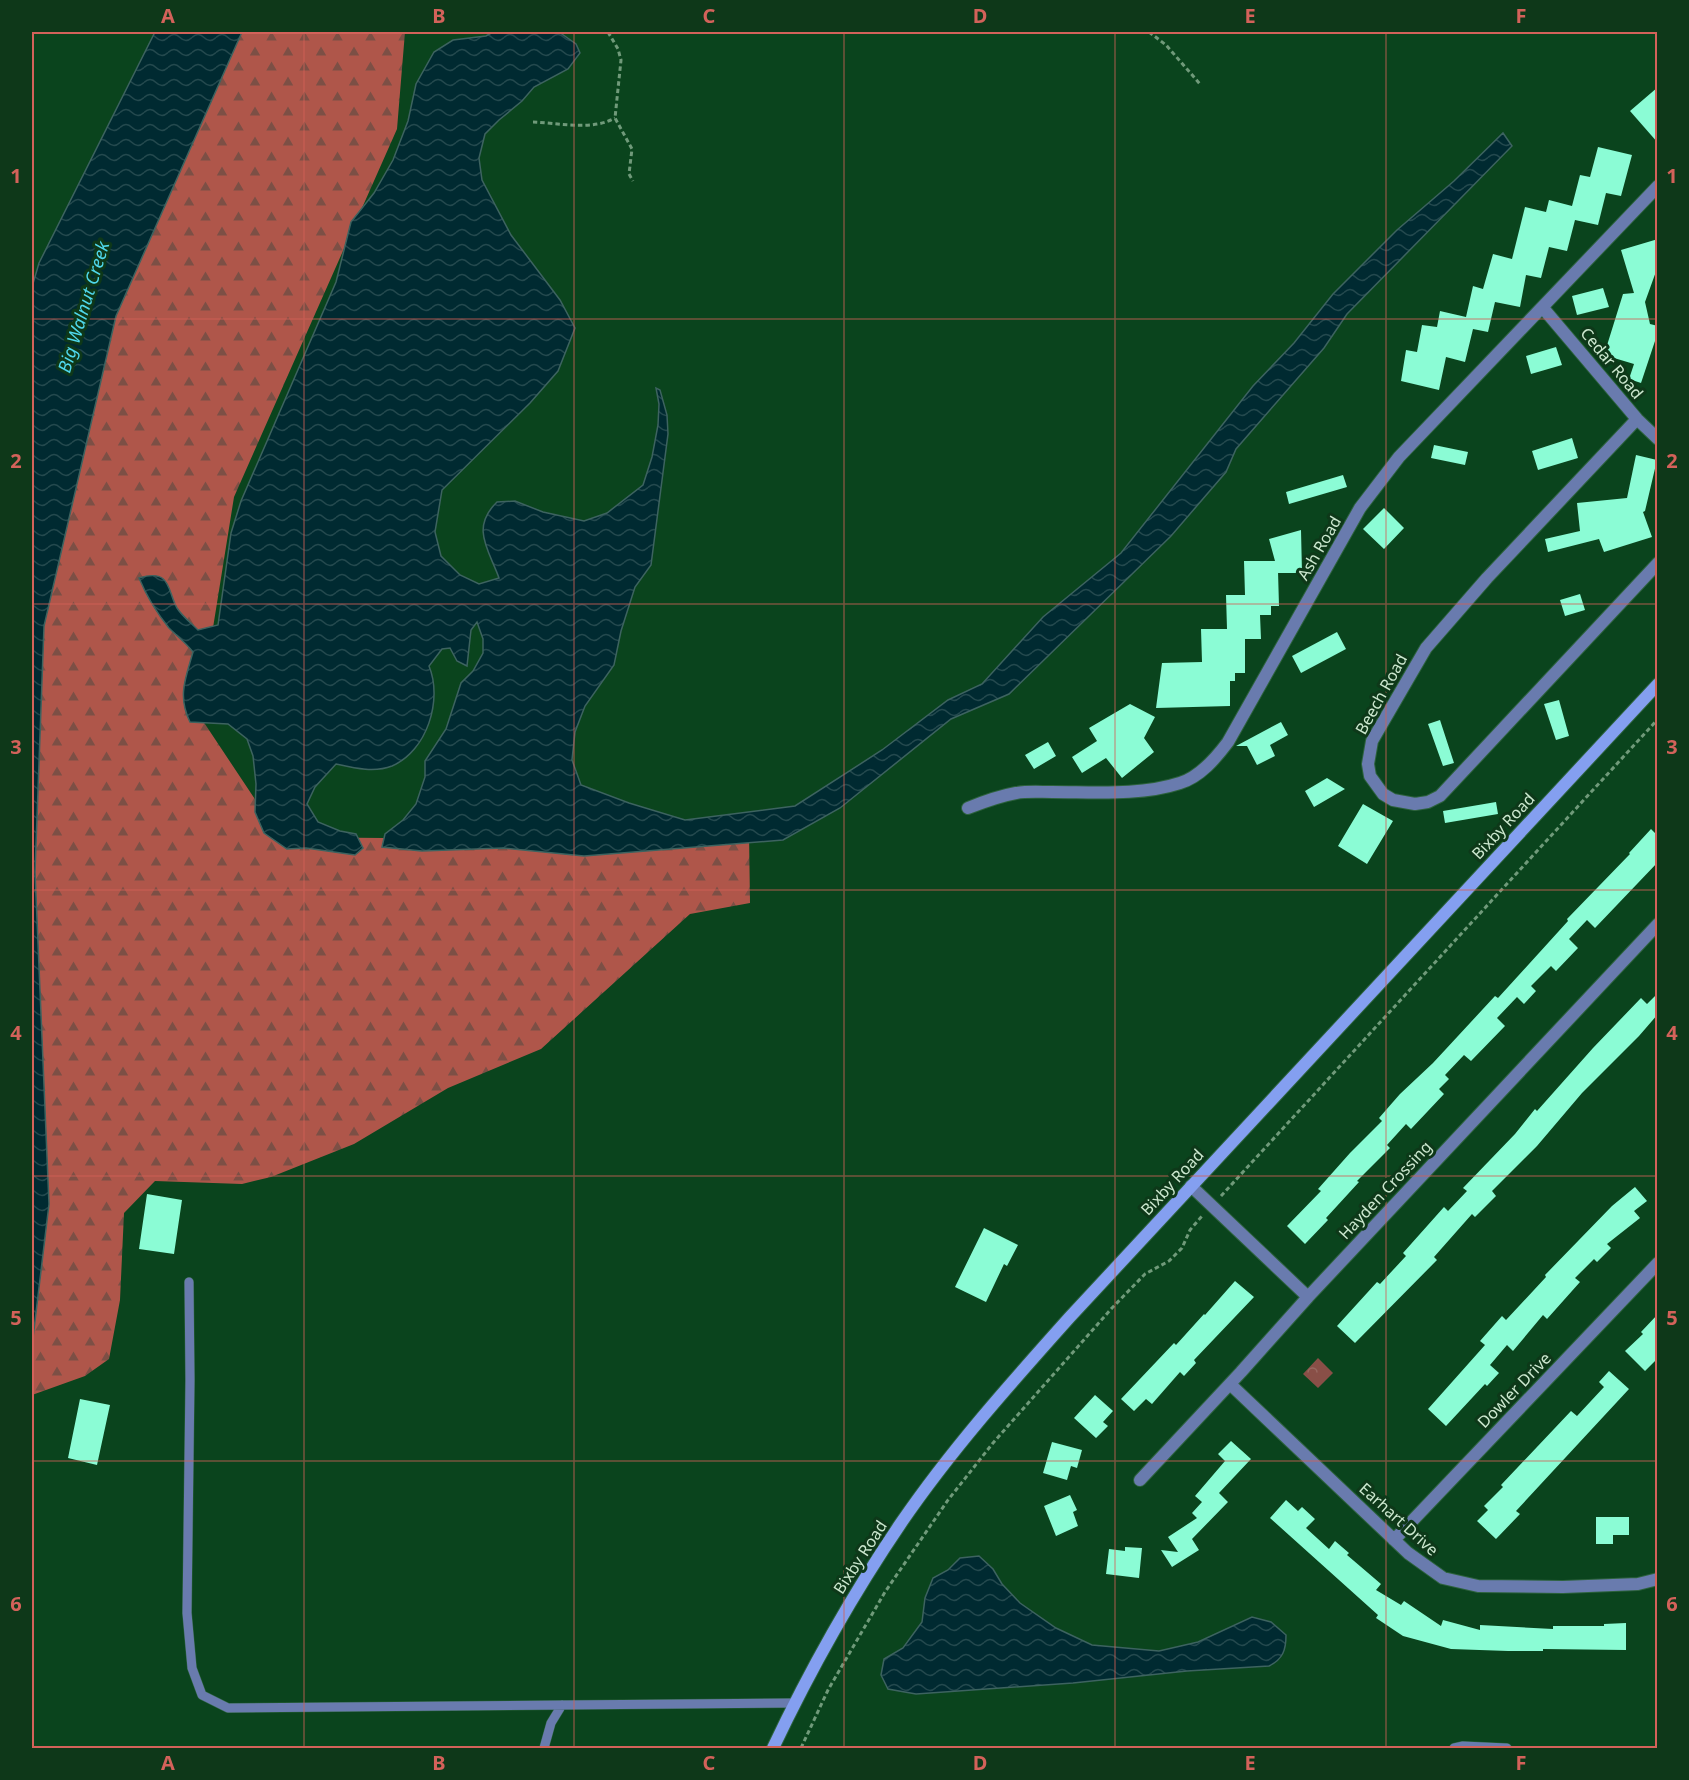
<svg xmlns="http://www.w3.org/2000/svg" width="1689" height="1780" viewBox="0 0 1689 1780" font-family="'Noto Sans',sans-serif">
<style>
.forest{fill:url(#forest-firs)}
.park{fill:url(#park-crowns)}
.water{fill:url(#water-waves);stroke:#3d6360;stroke-width:1.5}
.building{fill:#8bfcd5}
.lines{fill:none;stroke-linecap:round;stroke-linejoin:round}
.lane-casing{stroke:#2d623d;stroke-width:10}
.street-casing{stroke:#2d623d;stroke-width:14}
.secondary-casing{stroke:#2d623d;stroke-width:14}
.path{stroke:#709a7a;stroke-width:3;stroke-dasharray:4.5 3;stroke-linecap:butt}
.lane{stroke:#697bae;stroke-width:9}
.street{stroke:#697bae;stroke-width:12}
.secondary{stroke:#849ff0;stroke-width:12}
.grid{fill:none;stroke:#d3625a;stroke-width:1.5;stroke-opacity:0.55}
.labels{text-anchor:middle;stroke-width:6;stroke-linejoin:round;paint-order:stroke}
.street-label{font-size:16px;fill:#cce8cf;stroke:#0e3819}
.water-label{font-size:18px;font-style:italic;fill:#4fd7eb;stroke:#0e3819}
.neatline{fill:none;stroke:#d3625a;stroke-width:2}
.grid-label{font-size:20px;text-anchor:middle;font-weight:bold;fill:#d3625a}
</style>
<defs>
<pattern id="forest-firs" width="22" height="20" patternUnits="userSpaceOnUse" patternTransform="scale(1.5)"><rect width="22" height="20" fill="#af564a"/><path d="M5 1l3.5 6h-7zM16 11l3.5 6h-7z" fill="#7c4f45"/></pattern>
<pattern id="park-crowns" width="20" height="18" patternUnits="userSpaceOnUse" patternTransform="scale(1.5)"><rect width="20" height="18" fill="#894f47"/><path d="M2 6a3 3 0 1 1 6 0M12 15a3 3 0 1 1 6 0" fill="none" stroke="#986860"/></pattern>
<pattern id="water-waves" width="16" height="10" patternUnits="userSpaceOnUse" patternTransform="scale(1.5)"><rect width="16" height="10" fill="#002a31"/><path d="M0 5q4-4 8 0t8 0" fill="none" stroke="#24494e"/></pattern>
</defs>
<rect width="100%" height="100%" fill="#0a441d"/>
<path class="forest" d="M242 32H405L397 129 234 497 199 715 280 837 603 840 749 832 750 903 690 914 541 1049 448 1088 354 1144 271 1177 242 1184 155 1181 124 1213 120 1300 109 1359 85 1376 32 1395V1346L49 1204 35 872 44 626 116 316Z"/>
<path class="park" d="M1318 1358 1333 1373 1318 1388 1303 1374Z"/>
<path class="water" d="M155 32H242L116 316 44 626 35 872 49 1204 32 1346V287L39 263Z
M493 32H559L576 44 580 53 568 69 534 87 522 101 499 120 485 134 479 158 482 180 511 235 560 300 575 328 558 371 530 403 442 490 435 532 441 556 460 575 479 584 499 578C489 550 470 528 497 502L515 501 543 512 584 521 607 513 643 485 652 457 658 425 659 404 656 388 660 390 667 415 668 434 651 565 635 587 621 631 614 665 585 706 575 732 572 760 581 785 629 803 685 820 795 806 882 750 948 700 982 684 1043 617 1121 553 1253 386 1294 343 1333 294 1397 230 1454 181 1503 133 1512 146 1347 314 1324 348 1236 449 1226 472 1171 536 1009 694 951 719 840 808 783 840 584 856 503 848 422 851 382 847 385 834 403 820 416 804 425 777V761L446 729 461 683 473 671 483 653V639L477 622 471 630 467 666 457 661 450 648 442 649 429 666C443 700 427 751 392 766 374 773 354 768 336 764L315 787 307 804 318 822 340 831 356 834 363 848 355 855 306 848 287 849 264 833 255 812 256 784 253 756 247 739 228 724 190 722C177 696 186 677 193 652 186 643 177 636 169 628 156 612 147 597 139 578 172 568 167 591 177 608 182 616 191 623 198 630L218 625 231 533 241 501 336 282 351 222 374 193 393 160 408 121 416 84 434 52 453 40 486 36Z
M979 1556 993 1569 1002 1584 1020 1603 1056 1628 1092 1645 1159 1651 1198 1642 1252 1617 1271 1622 1286 1635C1286 1650 1283 1659 1269 1666L1187 1671 1073 1683 916 1694 888 1689 881 1675 884 1659 903 1648 922 1622 925 1598 933 1578 948 1570 960 1558Z"/>
<path class="building" d="M1658 87V143L1630 111Z
M1598 147 1632 155 1621 196 1606 193 1598 225 1575 220 1567 251 1549 247 1541 278 1526 275 1520 307 1495 302 1488 332 1473 329 1465 362 1446 357 1439 390 1401 381 1406 350 1417 352 1422 325 1437 327 1440 311 1466 317 1473 286 1483 289 1493 254 1512 259 1525 207 1546 212 1549 200 1572 206 1580 175 1590 177Z
M1658 239V266L1645 302 1650 324 1658 326V332L1641 383 1629 379 1634 364 1604 355 1623 294 1634 293 1621 250Z
M1603 288 1609 307 1577 315 1572 296Z
M1556 347 1562 365 1531 374 1526 356Z
M1572 438 1578 458 1538 470 1532 451Z
M1434 445 1468 452 1465 465 1431 458Z
M1636 455 1657 460 1645 511 1643 512 1652 537 1604 552 1599 539 1548 552 1545 539 1580 531 1577 503 1627 498Z
M1343 475 1347 487 1289 504 1286 492Z
M1384 508 1404 528 1384 549 1363 529Z
M1301 530 1302 573H1278V571L1279 606H1271V615H1260L1261 639H1245V673H1235V681H1230V706L1156 708 1162 663 1202 662 1201 629H1227L1226 595H1245L1244 561H1275L1269 539Z
M1580 594 1585 610 1565 616 1560 600Z
M1337 632 1346 649 1301 673 1292 656Z
M1559 700 1569 736 1556 740 1544 704Z
M1130 704 1155 717 1144 738 1154 752 1122 778 1106 758 1082 773 1072 757 1097 741 1089 728Z
M1440 720 1454 763 1443 766 1428 724Z
M1281 722 1288 735 1270 745 1275 756 1257 765 1247 746H1236Z
M1048 742 1056 756 1034 769 1025 755Z
M1327 778 1345 789 1314 807 1305 791Z
M1496 802 1498 814 1445 823 1443 811Z
M1363 804 1393 821 1367 864 1338 846Z
M1651 829 1658 836V862L1595 928 1587 920 1569 939 1578 948 1556 971 1551 966 1531 986 1536 991 1524 1004 1517 997 1497 1018 1505 1026 1471 1061 1464 1055 1445 1075 1449 1079 1439 1089 1444 1094 1411 1129 1406 1124 1387 1145 1390 1148 1357 1181 1359 1182 1326 1218 1328 1220 1305 1244 1287 1226 1321 1191 1318 1189 1350 1153 1382 1121 1379 1118 1400 1094 1433 1063 1495 996 1498 998 1568 921 1567 919 1630 854 1629 853Z
M1658 993V1014L1639 1036 1582 1093 1537 1146 1492 1191 1496 1196 1475 1217 1472 1214 1434 1257 1437 1260 1355 1343 1337 1326 1377 1282 1380 1284 1406 1256 1403 1253 1444 1207 1448 1211 1467 1191 1463 1188 1515 1134 1535 1109 1537 1111 1593 1048 1641 998 1647 1004Z
M1635 1187 1647 1201 1634 1211 1640 1218 1607 1244 1611 1248 1597 1262 1594 1259 1575 1278 1580 1282 1547 1319 1543 1315 1513 1351 1507 1345 1490 1365 1499 1373 1487 1386 1485 1384 1446 1426 1428 1409 1485 1345 1480 1341 1502 1316 1506 1320 1546 1277 1545 1275 1612 1206Z
M147 1194 182 1200 174 1254 139 1249Z
M984 1228 1018 1245 1007 1266 1004 1264 986 1302 955 1287Z
M1235 1281 1254 1297 1194 1360 1196 1363 1184 1376 1180 1372 1152 1404 1146 1399 1134 1411 1121 1399 1174 1343 1176 1345 1204 1314 1205 1315Z
M1658 1314V1358L1645 1371 1625 1351 1643 1334 1641 1332Z
M1609 1371 1629 1389 1516 1511 1520 1514 1496 1539 1477 1521 1488 1510 1484 1506 1503 1487 1501 1485 1571 1411 1577 1416 1604 1387 1599 1382Z
M1095 1395 1113 1411 1103 1422 1108 1426 1096 1438 1074 1418Z
M80 1399 110 1405 97 1465 68 1458Z
M1231 1441 1251 1459 1219 1493 1228 1502 1192 1539 1199 1550 1172 1567 1161 1550 1178 1552 1168 1537 1197 1518 1192 1513 1202 1502 1195 1496 1225 1461 1218 1454Z
M1052 1442 1082 1450 1077 1468 1071 1466 1067 1480 1043 1473Z
M1070 1495 1077 1510 1073 1512 1078 1526 1056 1536 1044 1506Z
M1286 1500 1298 1511 1302 1507 1315 1519 1306 1528 1329 1549 1335 1541 1349 1553 1347 1555 1381 1584 1376 1590 1401 1605 1404 1601 1441 1626 1443 1620 1480 1630V1625L1553 1629V1626H1604V1624L1626 1623V1650L1543 1649V1651H1508L1451 1649 1403 1636 1376 1618 1378 1615 1270 1518Z
M1596 1517H1629V1535H1613V1544H1596Z
M1125 1547 1142 1548 1139 1578 1106 1574 1109 1549 1125 1551Z"/>
<g class="lines">
<defs>
<path id="lane" d="M189 1282 190 1380 187 1613 192 1668 202 1695 228 1708 794 1703
M544 1748 551 1723 562 1705
M1454 1748 1463 1746 1507 1748"/>
<path id="street" d="M1543 308 1637 419 1658 439
M1637 419 1487 578 1426 648 1372 741 1368 764 1370 776 1383 794 1393 800 1415 804 1428 802 1440 796 1658 563
M968 808C983 802 999 796 1016 793 1027 791 1040 792 1052 792 1094 792 1140 796 1180 783 1200 777 1216 758 1228 742L1360 508 1399 457 1658 186
M1191 1186 1308 1297
M1230 1384 1408 1553 1443 1578 1478 1586 1563 1587 1638 1584 1658 1579
M1140 1480 1241 1372 1308 1297 1658 924
M1394 1540 1658 1263"/>
<path id="secondary" d="M773 1748C810 1670 852 1595 901 1523 951 1450 1010 1384 1069 1318L1658 684"/>
</defs>
<use href="#lane" class="lane-casing"/>
<use href="#street" class="street-casing"/>
<use href="#secondary" class="secondary-casing"/>
<path class="path" d="M608 32 618 49 621 60 615 118 632 149 629 174 633 181
M1149 32 1166 45 1200 84
M533 122C558 123 592 131 615 118
M1221 1196 1658 719
M801 1748 828 1690 885 1592 948 1500 993 1443 1112 1308 1145 1274 1169 1261 1182 1248 1190 1230 1202 1216"/>
<use href="#lane" class="lane"/>
<use href="#street" class="street"/>
<use href="#secondary" class="secondary"/>
</g>
<path class="grid" d="M304 32V1748M574 32V1748M844 32V1748M1115 32V1748M1386 32V1748M32 319H1658M32 604H1658M32 890H1658M32 1176H1658M32 1461H1658"/>
<g class="labels">
<g class="street-label">
<text transform="translate(1612 363) rotate(50)" y="6">Cedar Road</text>
<text transform="translate(1319 548) rotate(-60)" y="6">Ash Road</text>
<text transform="translate(1381 694) rotate(-61)" y="6">Beech Road</text>
<text transform="translate(1503 826) rotate(-47)" y="6">Bixby Road</text>
<text transform="translate(1172 1182) rotate(-47)" y="6">Bixby Road</text>
<text transform="translate(1385 1190) rotate(-47)" y="6">Hayden Crossing</text>
<text transform="translate(1514 1390) rotate(-46)" y="6">Dowler Drive</text>
<text transform="translate(1399 1519) rotate(42)" y="6">Earhart Drive</text>
<text transform="translate(860 1557) rotate(-57)" y="6">Bixby Road</text>
</g>
<g class="water-label">
<text transform="translate(84 307) rotate(-73)" y="6">Big Walnut Creek</text>
</g>
</g>
<rect width="1689" height="1780" fill="none" stroke="#0e3819" stroke-width="66"/>
<rect x="33" y="33" width="1623" height="1714" class="neatline"/>
<g class="grid-label">
<text x="168" y="23">A</text>
<text x="439" y="23">B</text>
<text x="709" y="23">C</text>
<text x="980" y="23">D</text>
<text x="1250" y="23">E</text>
<text x="1521" y="23">F</text>
<text x="16" y="183">1</text>
<text x="1672" y="183">1</text>
<text x="16" y="468">2</text>
<text x="1672" y="468">2</text>
<text x="16" y="754">3</text>
<text x="1672" y="754">3</text>
<text x="16" y="1040">4</text>
<text x="1672" y="1040">4</text>
<text x="16" y="1325">5</text>
<text x="1672" y="1325">5</text>
<text x="16" y="1611">6</text>
<text x="1672" y="1611">6</text>
<text x="168" y="1770">A</text>
<text x="439" y="1770">B</text>
<text x="709" y="1770">C</text>
<text x="980" y="1770">D</text>
<text x="1250" y="1770">E</text>
<text x="1521" y="1770">F</text>
</g>
</svg>
